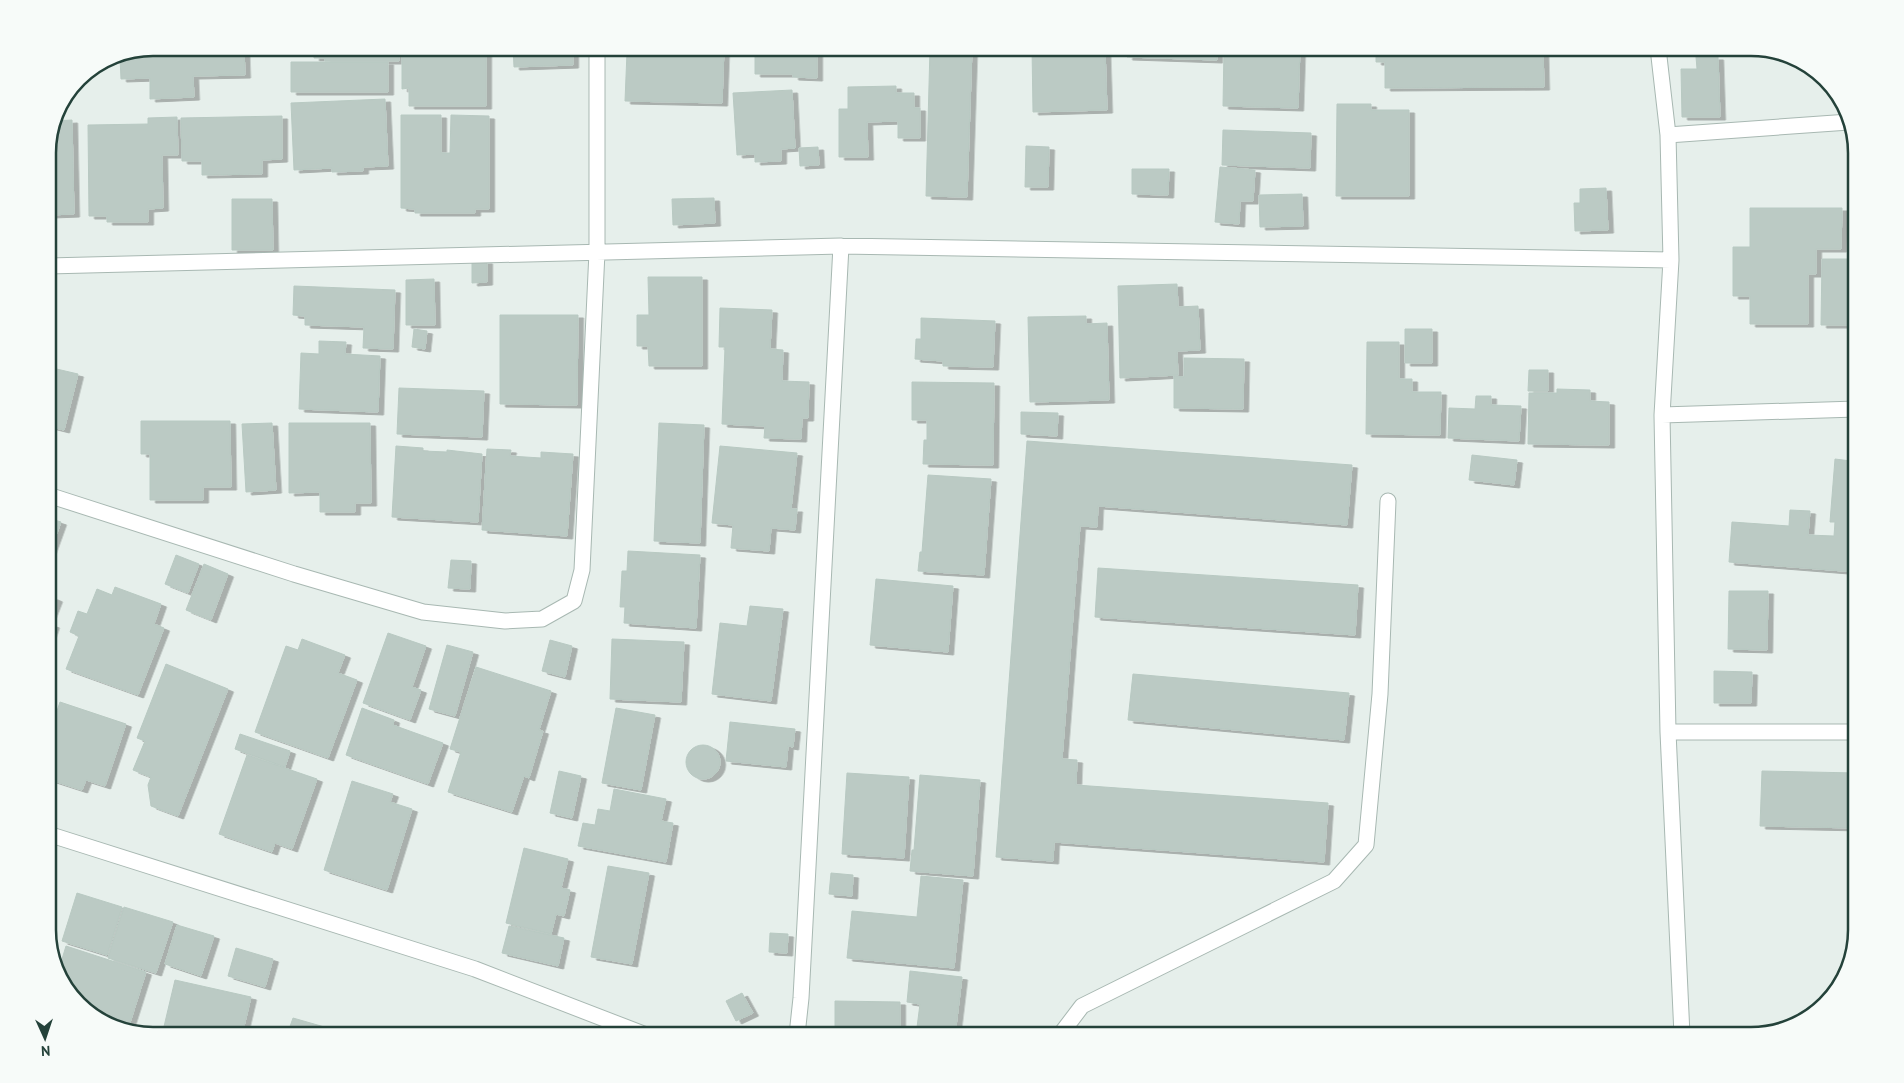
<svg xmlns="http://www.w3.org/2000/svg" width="1904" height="1083" viewBox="0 0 1904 1083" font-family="'PT Sans',sans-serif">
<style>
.building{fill:#bbcac4;stroke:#b8c9c2;filter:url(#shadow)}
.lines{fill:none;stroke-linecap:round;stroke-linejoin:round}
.lane-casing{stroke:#a8b8b2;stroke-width:17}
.street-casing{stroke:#a8b8b2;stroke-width:17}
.lane{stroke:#fff;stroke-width:15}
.street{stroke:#fff;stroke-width:15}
.rim{fill:none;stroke:#24423a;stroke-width:2.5}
</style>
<defs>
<filter id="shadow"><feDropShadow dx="5.5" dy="3" stdDeviation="0" flood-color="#0004"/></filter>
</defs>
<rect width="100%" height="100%" fill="#e6efeb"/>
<path class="building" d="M153 48H244L245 75 193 76 194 97 150 99V78L121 79 120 58 108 59 113 55Z
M314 48H399V61H325V58H314Z
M409 48H486V106H409V88L402 89V52L409 53Z
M513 48H573V65L514 67Z
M690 48H724L722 103 625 101 627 52 690 53Z
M755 48H817V78L793 77V74H755Z
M930 48H972L967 197 926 196Z
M1032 48H1105L1107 110 1033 112Z
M1128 48H1217V60L1127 57Z
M1224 48H1300L1298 108 1223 106Z
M1376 48H1543L1544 87 1385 88V62H1376Z
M1696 57H1718L1720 117H1682L1681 69H1697Z
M291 62H388V92H291Z
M896 86V93H914V108H920V138H898V121L867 122 868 157H839V109H848V87Z
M792 90 795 148 781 149V161L755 162V154L737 155 733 93Z
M385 99 388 166 363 167V171L332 172V168L294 170 291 103Z
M1337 104H1371V110H1409V196H1336Z
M401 115H441V153H450L451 115 489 116V209H475V213H415V209L401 208Z
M282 116V159L262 160V174L202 175V161H182L181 118Z
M177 117 178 155H162L163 208 148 209V222H107V216H89L88 125 148 124V118Z
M72 120 74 214 48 215V147L54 121Z
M1223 130 1311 133 1310 168 1222 165Z
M1026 146 1049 147 1048 187H1025Z
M818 147 819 165 800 166 799 148Z
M1220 167 1255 170 1253 201H1240L1239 224 1215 222Z
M1132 169H1169L1168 195 1132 194Z
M1606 188 1608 230 1575 231 1574 203H1580V189Z
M1302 194 1303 226 1260 227 1259 195Z
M714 198 715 223 673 225 672 199Z
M232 199H272L273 250H232Z
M1750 208H1842L1841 249H1816V274H1808V324H1750V296H1733V247H1750Z
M1822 259H1853L1852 325H1821Z
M472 261H487V282L472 283Z
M648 277H702V366H649L648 346H637V315H649Z
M434 279 435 325H406V280Z
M1177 284 1178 307 1198 306 1200 350 1177 351 1178 375 1120 378 1118 286Z
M294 286 395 290 393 349 363 348 364 327 305 325V316L293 315Z
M720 308 772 310 770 349 783 350 782 381 809 382 808 418H802L801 439 764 438 765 426 722 424 725 347H719Z
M500 315H578L577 405 500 404Z
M1086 316V324L1107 323 1109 400 1030 402 1028 317Z
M921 318 995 321 993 367 943 366V361L915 359 916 339H921Z
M414 329 427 331 425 349 412 347Z
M1405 329H1432V363H1405Z
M319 341 346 342 345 354 380 356 378 412 299 409 301 353 319 354Z
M1367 342H1399V379H1412V392H1441L1440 435 1366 434Z
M1184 358 1244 359 1243 409 1174 408V376L1184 377Z
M48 367 78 374 64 430 48 426Z
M1529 370H1548V391H1528Z
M912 382 994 383 993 465 923 464 924 440H927V420H912Z
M399 388 484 391 482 437 397 434Z
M1557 389 1590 390V401L1609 402V445L1528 444 1529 393H1557Z
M1476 396H1491V405L1521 406 1519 441 1448 438 1449 408 1475 409Z
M1021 412 1058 413 1057 436 1021 434Z
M141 421H230L231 487H203V500H150V454H141Z
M272 423 276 490 246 492 242 424Z
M289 423H370L371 503H355V512H320V492L289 493Z
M659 423 704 425 700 543 654 541Z
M1027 441 1352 465 1347 525 1098 506 1097 527 1080 526 1062 759 1077 760 1076 785 1328 803 1324 862 1054 842 1053 861 996 857Z
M396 446 423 448V451L447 452V450L482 454 478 522 392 517Z
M720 446 797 453 791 509H797L795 530 771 528 769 551 731 548 733 525 712 523Z
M487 449 511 450 510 456 541 458V452L573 454 567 536 482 530Z
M1472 455 1517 460 1514 485 1469 480Z
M1851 455H1856V572L1729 562 1732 522 1789 526 1790 510 1810 511 1808 535 1834 536 1835 522H1830L1835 459 1851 461Z
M928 475 991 479 984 575 918 571 920 552H922Z
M48 518 61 522 48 558Z
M628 551 700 555 696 628 624 623 625 607H620L622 571H627Z
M176 555 199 564 188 593 165 584Z
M451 560 471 561 470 589 448 588Z
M204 564 228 574 211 620 186 610Z
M1098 568 1358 585 1355 635 1095 617Z
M876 579 953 586 948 652 870 645Z
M115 587 161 604 154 624 164 628 138 695 66 669 79 636 70 632 78 611 87 614 97 589 112 595Z
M1729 591H1768L1767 650 1728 649Z
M48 595 57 599 48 622Z
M750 606 783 609 771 701 712 694 720 623 747 626Z
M48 623 54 625 48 642Z
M388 633 426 646 412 687 421 690 410 720 363 703Z
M302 639 345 655 338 673 357 680 328 758 255 732 286 646 298 650Z
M612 639 684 642 681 702 610 699Z
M550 640 572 646 565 677 542 671Z
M447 645 473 652 455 716 429 709Z
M166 664 228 689 178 816 151 806 148 785 151 777 133 770 145 741 137 738Z
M476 667 551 691 539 730 543 731 529 778 524 776 512 812 448 792 461 752 450 749Z
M1714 671 1752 672 1751 703H1714Z
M1133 674 1349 693 1344 740 1128 720Z
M60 702 126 724 105 786 86 780 82 790 48 779V738Z
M362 708 394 720 393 725 443 743 428 784 346 755Z
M616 708 655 715 641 790 602 783Z
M730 722 795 729 793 747 788 746 786 767 726 761Z
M240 734 290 751 285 767 235 749Z
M686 762a17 17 0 1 1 34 0a17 17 0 1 1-34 0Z
M247 755 317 779 292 849 275 843 272 852 219 834Z
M559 771 581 776 572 818 550 813Z
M1762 771 1856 773V828L1760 826Z
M847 773 909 777 904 858 842 854Z
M920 775 980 780 973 876 910 871 912 850H914Z
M352 781 393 794 390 802 412 809 387 890 324 870Z
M614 789 666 799 661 821 673 823 666 862 578 846 583 823 595 825 598 809 610 811Z
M524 848 568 859 561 888 570 890 564 916 556 914 551 934 506 923Z
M608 866 649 873 632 964 591 957Z
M831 873 853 875 852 896 829 894Z
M921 876 963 880 954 968 847 958 852 911 917 917Z
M77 893 122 907 107 955 62 941Z
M124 907 173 922 156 973 108 958Z
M177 925 214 936 201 976 165 964Z
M509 926 564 938 558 966 502 953Z
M770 933 788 934 787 953 769 952Z
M66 946 146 972 128 1029 101 1021 65 988 59 969Z
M236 948 273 959 265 987 228 976Z
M910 971 962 977 955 1035H916L920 1004 907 1002Z
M175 980 251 997 242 1035H162Z
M742 993 753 1013 736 1021 726 1001Z
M835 1001 900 1002V1035H835Z
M293 1018 349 1034V1035H287Z"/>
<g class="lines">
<defs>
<path id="lane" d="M1060 1035 1082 1006 1334 881 1366 845 1380 694 1388 501"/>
<path id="street" d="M1658 48 1668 135 1671 260 1662 415 1668 732 1682 1035
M1668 135 1849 122
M48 266 841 246 1671 260
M1662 415 1856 409
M48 495 294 574 423 612 505 621 542 619 574 601 582 570 597 252V48
M1668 732H1856
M48 834 475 969 646 1035
M797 1035 801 998 841 246"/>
</defs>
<use href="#lane" class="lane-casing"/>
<use href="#street" class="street-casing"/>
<use href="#lane" class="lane"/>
<use href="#street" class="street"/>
</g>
<path d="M0 0H1904V1083H0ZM153 56H1751A97 97 0 0 1 1848 153V930A97 97 0 0 1 1751 1027H153A97 97 0 0 1 56 930V153A97 97 0 0 1 153 56Z" fill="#f7fbf9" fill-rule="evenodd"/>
<path class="rim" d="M153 56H1751A97 97 0 0 1 1848 153V930A97 97 0 0 1 1751 1027H153A97 97 0 0 1 56 930V153A97 97 0 0 1 153 56Z"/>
<g transform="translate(45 1038) rotate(177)" stroke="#f7fbf9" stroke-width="4" paint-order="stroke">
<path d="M0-4L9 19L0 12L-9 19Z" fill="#24423a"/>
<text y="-8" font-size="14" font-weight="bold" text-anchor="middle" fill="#24423a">N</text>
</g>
</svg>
